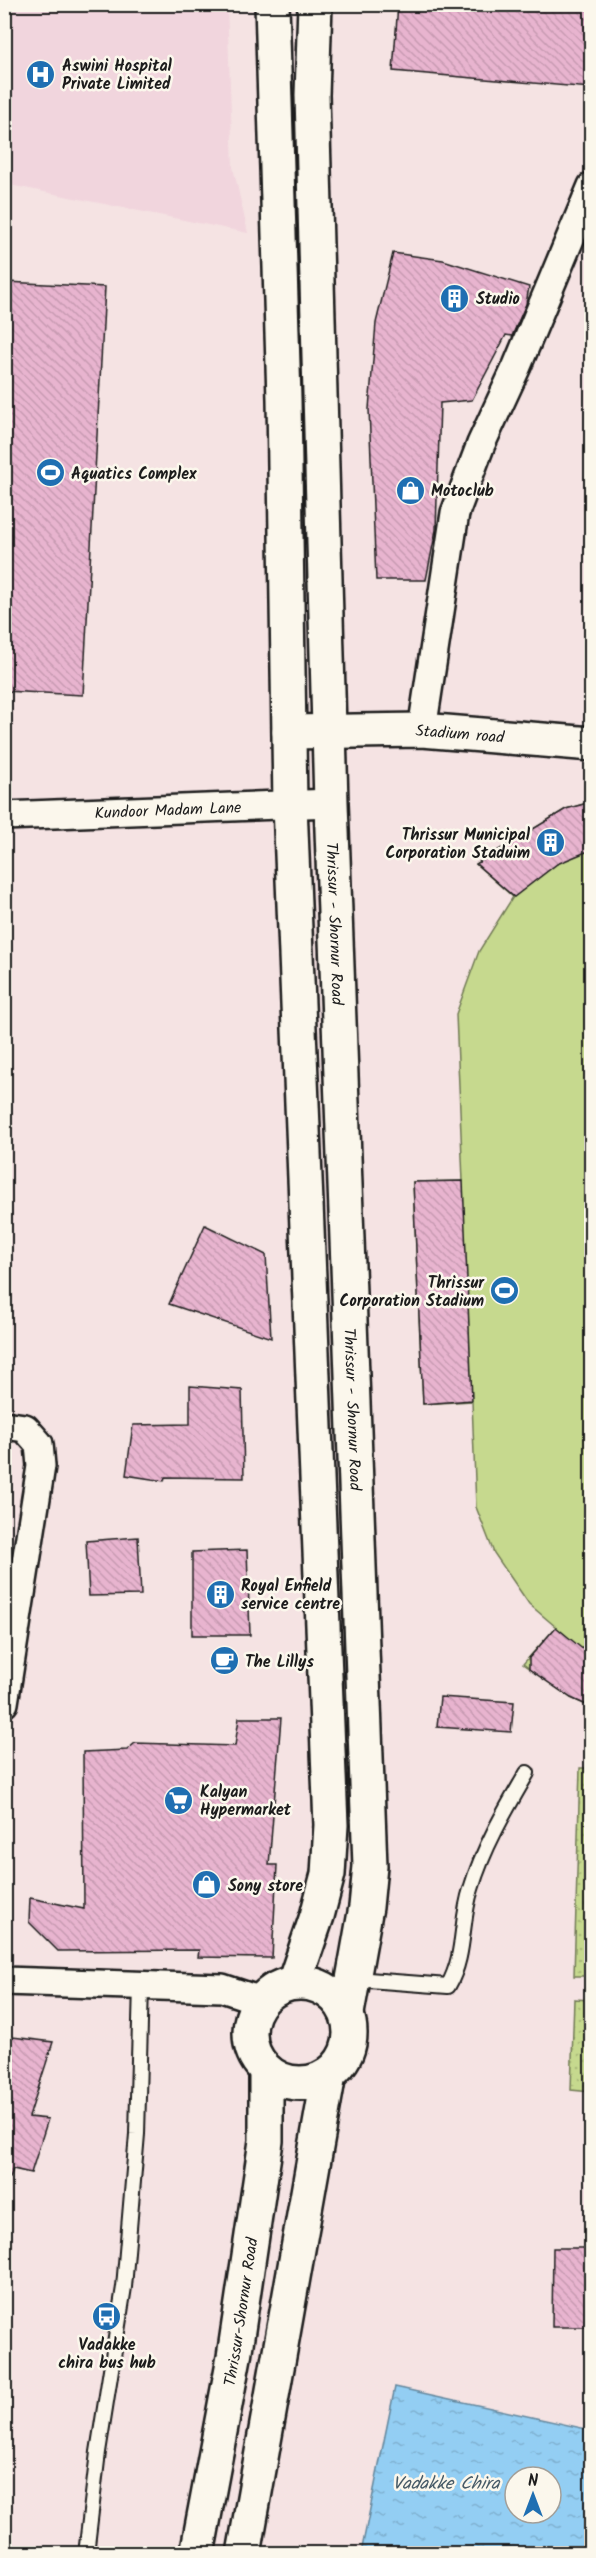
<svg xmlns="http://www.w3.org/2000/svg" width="596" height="2558" viewBox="0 0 596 2558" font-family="Kalam,sans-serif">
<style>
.built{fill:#f1d5dd}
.grass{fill:url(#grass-dots);stroke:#717a55;stroke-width:1.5}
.pitch{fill:#c6d98e;stroke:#717a55;stroke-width:1.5}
.water{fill:url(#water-ripples);stroke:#63879d;stroke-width:1.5;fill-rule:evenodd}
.building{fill:url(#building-back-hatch);stroke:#1c1c1c;stroke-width:1.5}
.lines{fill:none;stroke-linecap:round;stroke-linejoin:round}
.lane-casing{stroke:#1c1c1c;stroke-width:18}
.street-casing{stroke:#1c1c1c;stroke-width:32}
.secondary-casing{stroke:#1c1c1c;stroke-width:38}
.primary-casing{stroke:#1c1c1c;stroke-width:38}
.lane{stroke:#fbf7ec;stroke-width:14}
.street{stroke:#fbf7ec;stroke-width:27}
.secondary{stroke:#fbf7ec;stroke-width:33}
.primary{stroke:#fbf7ec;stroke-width:33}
.labels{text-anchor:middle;stroke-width:5;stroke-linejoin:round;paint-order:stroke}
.poi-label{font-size:16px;font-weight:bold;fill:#1c1c1c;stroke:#fbf7ec;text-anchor:start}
.street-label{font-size:16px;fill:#1c1c1c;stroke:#fbf7ec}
.water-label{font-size:18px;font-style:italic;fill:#465a67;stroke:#fbf7ec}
</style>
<defs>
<pattern id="grass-dots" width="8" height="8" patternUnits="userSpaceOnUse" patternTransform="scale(1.5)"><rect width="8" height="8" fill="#c6d98e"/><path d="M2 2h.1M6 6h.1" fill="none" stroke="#aaba7a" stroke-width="1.8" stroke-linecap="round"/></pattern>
<pattern id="water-ripples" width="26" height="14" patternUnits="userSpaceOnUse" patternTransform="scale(1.5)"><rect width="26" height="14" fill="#93cef3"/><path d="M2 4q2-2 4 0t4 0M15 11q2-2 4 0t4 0" fill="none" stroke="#7eb0d0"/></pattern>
<pattern id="building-back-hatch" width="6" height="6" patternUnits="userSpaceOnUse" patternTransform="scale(1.5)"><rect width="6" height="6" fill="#e8b4cf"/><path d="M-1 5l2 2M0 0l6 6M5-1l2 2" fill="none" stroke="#c69ab1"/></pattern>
</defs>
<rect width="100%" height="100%" fill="#f5e3e3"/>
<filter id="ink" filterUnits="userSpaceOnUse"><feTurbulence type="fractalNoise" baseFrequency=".0167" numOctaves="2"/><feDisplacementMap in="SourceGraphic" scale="12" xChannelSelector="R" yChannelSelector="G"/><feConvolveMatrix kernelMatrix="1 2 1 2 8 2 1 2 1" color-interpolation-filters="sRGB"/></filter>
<g filter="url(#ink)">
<path class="built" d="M5 4 227 5 233 167 248 233 5 184Z"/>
<path class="grass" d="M580 1768H591V1976H574Z
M574 1999 591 2000V2092L571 2090Z"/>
<path class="pitch" d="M591 802V1707L571 1698 523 1664 556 1627 529 1604 494 1553 476 1507 472 1401 423 1404 413 1182 463 1181 456 1014 479 951 513 897 476 864 566 809Z"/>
<path class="water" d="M395 2387 591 2430V2553H361ZM515 2477H551V2513H515Z"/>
<path class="building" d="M398 4H591V88L393 71Z
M393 253 443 260 529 287 526 304 512 336 506 335 472 400 440 403 436 530 426 580H376L369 409 376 323Z
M6 282 105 287 83 695 4 691Z
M591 802V850L557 864 514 897 476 864 566 809Z
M463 1181 472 1400 423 1404 413 1182Z
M205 1225 266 1255 271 1338 169 1304Z
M190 1386 242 1390 244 1478 165 1477 164 1481 126 1475 133 1425 190 1424Z
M138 1537 141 1595 89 1596 86 1541Z
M247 1550 250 1635H192V1552Z
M556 1627 591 1656V1707L571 1698 529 1669V1658Z
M440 1697 514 1702 511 1732 437 1727Z
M239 1718H281L269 1865H277L272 1958 198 1957 199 1950 58 1951 29 1922 30 1898 84 1909 83 1752 127 1750 135 1743 235 1746Z
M4 2036 53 2042 29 2117 48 2119 31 2173 13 2169 10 2178 4 2177Z
M553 2248H591V2327H552Z"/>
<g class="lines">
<defs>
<path id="lane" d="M355 1979 448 1986C466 1955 460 1922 471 1889 483 1848 506 1809 527 1773
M86 2554 98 2452 124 2287 137 2134 141 1985"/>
<g id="street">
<path d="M422 730 455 513 481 444 517 366 592 186"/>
<path id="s1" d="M4 816 331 803"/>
<path d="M4 1425 25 1428 39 1444 41 1466 4 1703"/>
<path d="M4 1981 222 1988 261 2001"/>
</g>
<g id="secondary">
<path id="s2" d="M289 732 422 730 592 744"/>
</g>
<g id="primary">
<path d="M272 4 284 399 290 805 331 1825 328 1874 317 1916 294 1983"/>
<path id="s3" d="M315 4 312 95 331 803 370 1866 366 1907 347 2013"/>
<circle cx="300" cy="2033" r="50"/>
<path id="s4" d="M197 2554 234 2357 266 2141V2070"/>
<path d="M244 2554 329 2074"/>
</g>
</defs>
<use href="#lane" class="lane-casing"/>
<use href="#street" class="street-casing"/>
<use href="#secondary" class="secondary-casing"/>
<use href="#primary" class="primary-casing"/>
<use href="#lane" class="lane"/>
<use href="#street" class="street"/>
<use href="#secondary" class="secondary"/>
<use href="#primary" class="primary"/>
</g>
</g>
<defs>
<symbol id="hospital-disc" viewBox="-11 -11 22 22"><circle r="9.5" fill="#1f6fb2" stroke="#fbf7ec"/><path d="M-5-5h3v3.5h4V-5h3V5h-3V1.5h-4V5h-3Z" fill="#fff"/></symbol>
<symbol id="building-disc" viewBox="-11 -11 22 22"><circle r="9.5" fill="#1f6fb2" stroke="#fbf7ec"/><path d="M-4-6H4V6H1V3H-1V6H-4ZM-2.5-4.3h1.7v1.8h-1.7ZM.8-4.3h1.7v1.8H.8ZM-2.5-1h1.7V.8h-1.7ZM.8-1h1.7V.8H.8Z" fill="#fff"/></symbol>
<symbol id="stadium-disc" viewBox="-11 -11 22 22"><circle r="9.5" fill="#1f6fb2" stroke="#fbf7ec"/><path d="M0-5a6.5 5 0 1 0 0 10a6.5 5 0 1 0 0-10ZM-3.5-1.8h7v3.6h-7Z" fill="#fff"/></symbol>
<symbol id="shop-disc" viewBox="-11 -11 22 22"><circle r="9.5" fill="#1f6fb2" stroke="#fbf7ec"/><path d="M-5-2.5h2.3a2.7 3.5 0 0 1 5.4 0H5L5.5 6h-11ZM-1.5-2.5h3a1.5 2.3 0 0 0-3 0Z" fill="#fff"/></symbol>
<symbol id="cafe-disc" viewBox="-11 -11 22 22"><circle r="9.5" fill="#1f6fb2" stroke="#fbf7ec"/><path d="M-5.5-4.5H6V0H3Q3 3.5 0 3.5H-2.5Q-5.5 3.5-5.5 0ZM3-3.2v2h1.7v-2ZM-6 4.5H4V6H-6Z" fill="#fff"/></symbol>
<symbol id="supermarket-disc" viewBox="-11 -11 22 22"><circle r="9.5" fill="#1f6fb2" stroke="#fbf7ec"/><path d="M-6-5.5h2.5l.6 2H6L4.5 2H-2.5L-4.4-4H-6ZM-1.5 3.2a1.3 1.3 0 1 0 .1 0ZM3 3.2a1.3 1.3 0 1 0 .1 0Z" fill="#fff"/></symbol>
<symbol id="bus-disc" viewBox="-11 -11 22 22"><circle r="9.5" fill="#1f6fb2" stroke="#fbf7ec"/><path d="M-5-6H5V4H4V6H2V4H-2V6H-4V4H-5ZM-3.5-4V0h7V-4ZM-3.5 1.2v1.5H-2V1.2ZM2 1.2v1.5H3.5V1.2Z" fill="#fff"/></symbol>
</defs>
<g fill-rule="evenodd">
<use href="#hospital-disc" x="24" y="58" width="33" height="33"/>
<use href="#building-disc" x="438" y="282" width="33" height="33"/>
<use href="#stadium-disc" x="34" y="456" width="33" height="33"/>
<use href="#shop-disc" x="394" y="474" width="33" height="33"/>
<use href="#building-disc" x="534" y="826" width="33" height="33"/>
<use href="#stadium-disc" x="488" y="1274" width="33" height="33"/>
<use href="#building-disc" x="204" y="1578" width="33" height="33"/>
<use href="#cafe-disc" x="208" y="1644" width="33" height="33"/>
<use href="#supermarket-disc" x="162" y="1784" width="33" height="33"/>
<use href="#shop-disc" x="190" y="1868" width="33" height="33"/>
<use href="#bus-disc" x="90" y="2300" width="33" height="33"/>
</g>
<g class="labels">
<g class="poi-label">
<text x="62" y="71">Aswini Hospital<tspan x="62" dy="18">Private Limited</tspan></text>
<text x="476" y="304">Studio</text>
<text x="71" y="479">Aquatics Complex</text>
<text x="431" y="496">Motoclub</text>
<text x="530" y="840" text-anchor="end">Thrissur Municipal<tspan x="530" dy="18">Corporation Staduim</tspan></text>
<text x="484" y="1288" text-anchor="end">Thrissur<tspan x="484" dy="18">Corporation Stadium</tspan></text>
<text x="241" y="1591">Royal Enfield<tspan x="241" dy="18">service centre</tspan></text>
<text x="245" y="1667">The Lillys</text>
<text x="200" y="1797">Kalyan<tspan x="200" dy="18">Hypermarket</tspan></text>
<text x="228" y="1891">Sony store</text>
<text x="107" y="2350" text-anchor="middle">Vadakke<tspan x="107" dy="18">chira bus hub</tspan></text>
</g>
<g class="street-label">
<text dy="6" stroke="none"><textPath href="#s2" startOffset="171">Stadium road</textPath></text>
<text dy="6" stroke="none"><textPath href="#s1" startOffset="164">Kundoor Madam Lane</textPath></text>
<text dy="6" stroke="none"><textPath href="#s3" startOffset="920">Thrissur - Shornur Road</textPath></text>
<text dy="6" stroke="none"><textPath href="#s3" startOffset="1406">Thrissur - Shornur Road</textPath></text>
<text dy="6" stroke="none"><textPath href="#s4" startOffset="246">Thrissur-Shornur Road</textPath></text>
</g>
<g class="water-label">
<text x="446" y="2489">Vadakke Chira</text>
</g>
</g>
<rect width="596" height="2558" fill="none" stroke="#fbf7ec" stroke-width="24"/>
<rect x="12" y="12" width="572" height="2534" fill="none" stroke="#1c1c1c" stroke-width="2" filter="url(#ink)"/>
<g transform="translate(533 2495)"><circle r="28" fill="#fbf7ec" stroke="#a29f99" stroke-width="1.5"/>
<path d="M0-4.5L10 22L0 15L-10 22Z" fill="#1f6fb2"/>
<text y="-9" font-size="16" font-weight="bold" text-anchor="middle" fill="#1c1c1c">N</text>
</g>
</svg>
